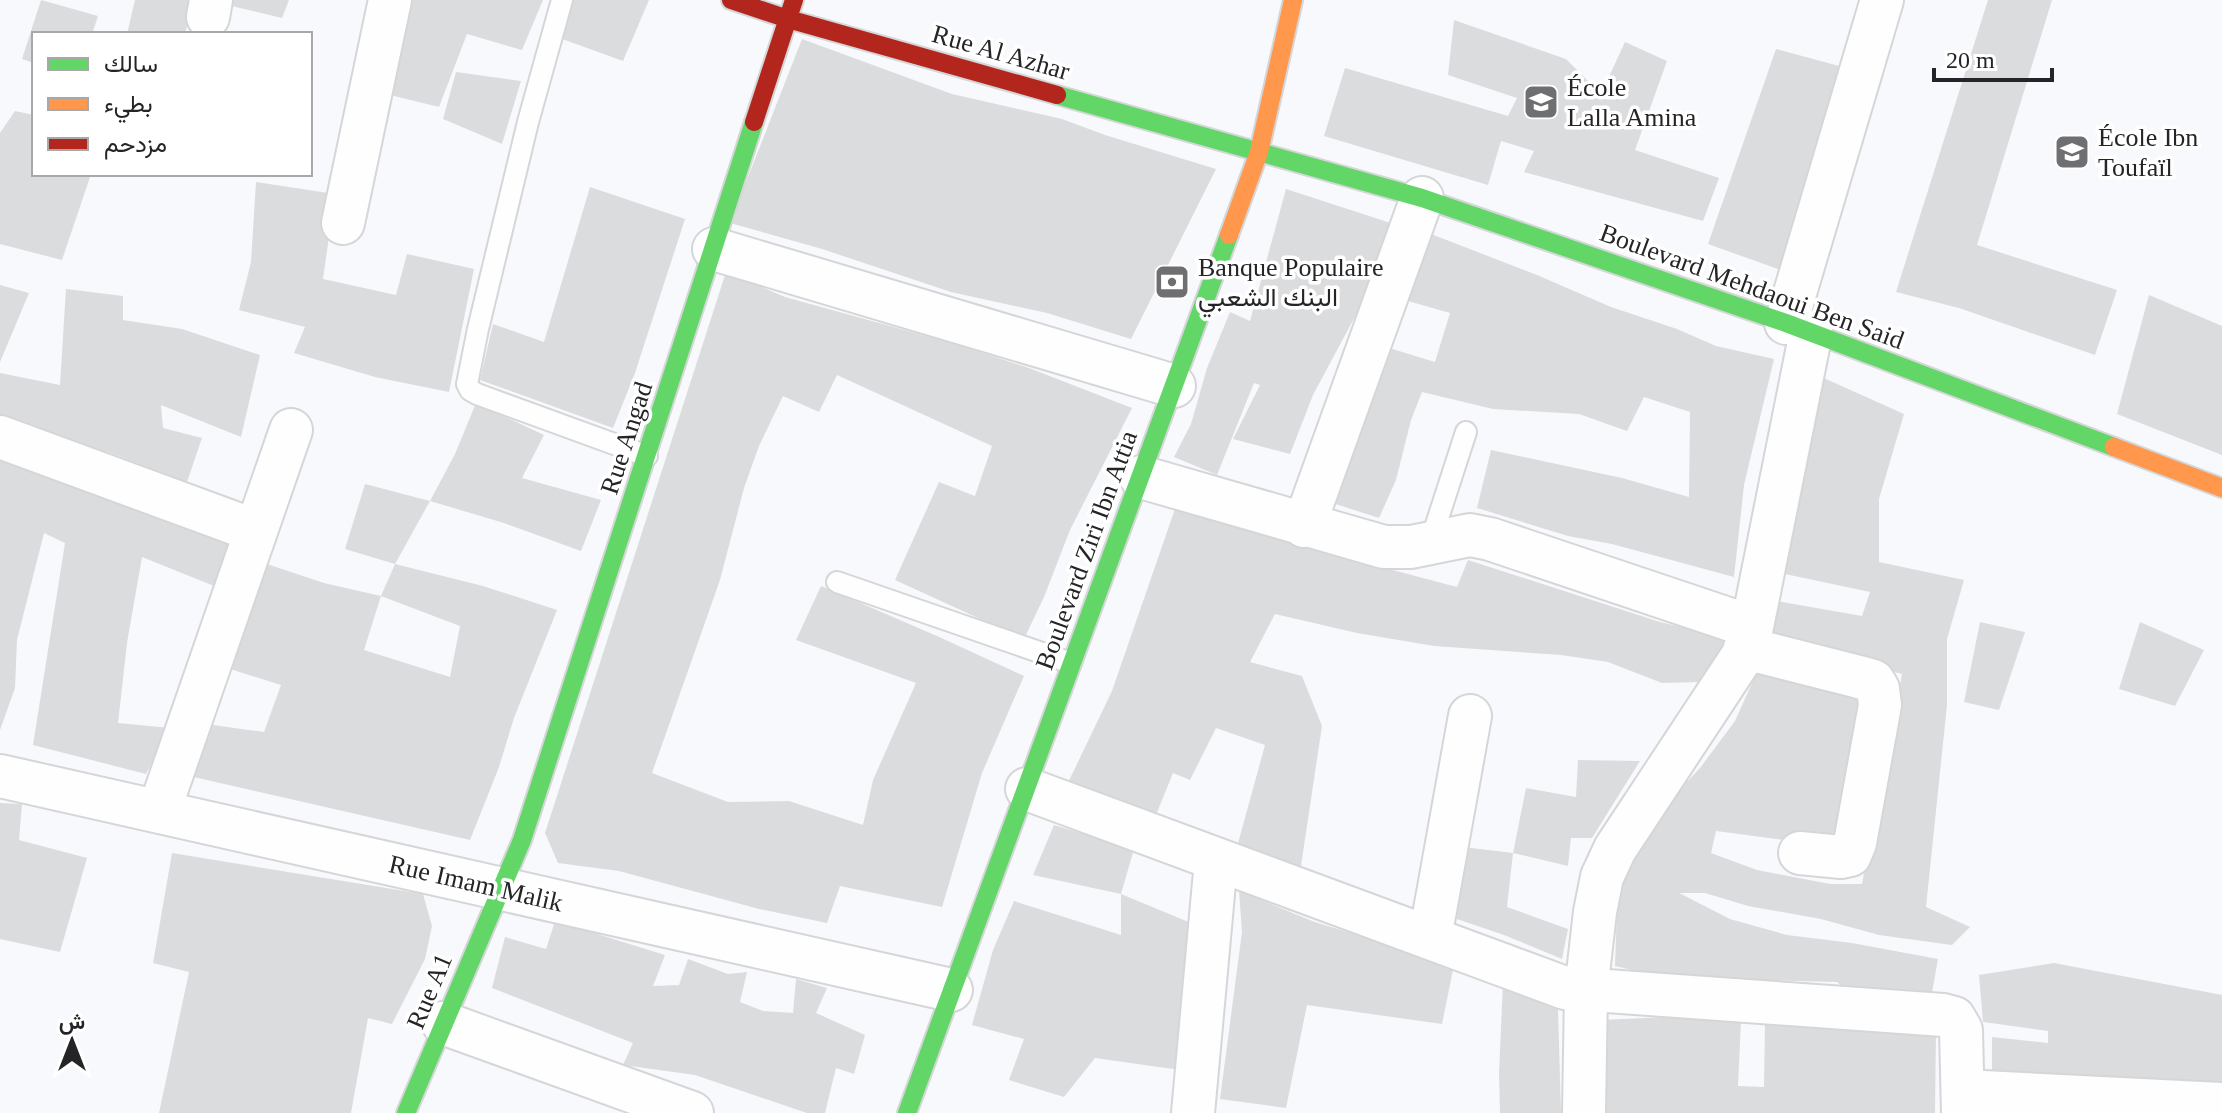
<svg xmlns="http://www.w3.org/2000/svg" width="2222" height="1113" viewBox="0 0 2222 1113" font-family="'Times New Roman',Vazirmatn,serif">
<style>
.building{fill:#dbdcde}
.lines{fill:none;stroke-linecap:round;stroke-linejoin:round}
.lane-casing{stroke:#d5d6d8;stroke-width:24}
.street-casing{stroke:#d5d6d8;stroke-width:46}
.fast-casing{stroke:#d5d6d8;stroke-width:22}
.slow-casing{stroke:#d5d6d8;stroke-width:22}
.jam-casing{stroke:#d5d6d8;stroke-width:22}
.lane{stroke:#fefeff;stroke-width:20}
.street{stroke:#fefeff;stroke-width:42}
.fast{stroke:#63d668;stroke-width:18}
.slow{stroke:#ff974d;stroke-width:18}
.jam{stroke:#b3261e;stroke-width:18}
.labels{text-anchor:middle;stroke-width:7;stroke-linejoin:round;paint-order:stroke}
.street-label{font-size:26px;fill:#252527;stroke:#fff}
.poi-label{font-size:26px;fill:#252527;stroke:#fff;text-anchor:start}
</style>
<rect width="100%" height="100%" fill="#f8f9fc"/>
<path class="building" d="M41 0 98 16 92 34H34V63L22 59Z
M135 0H187L198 3 184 34H127Z
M220 0H289L282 18 219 3Z
M407 0H543L522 50 467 34 439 107 382 93Z
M571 0H649L623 61 554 36Z
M1988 0H2052L1977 245 2117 290 2095 355 1959 308 1896 292Z
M1454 20 1566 59 1601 94 1625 42 1667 61 1635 150 1719 178 1703 221 1524 172 1534 151 1501 141 1488 185 1324 136 1345 68 1508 116 1517 98 1448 75Z
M802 39 952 94 1062 119 1105 135 1216 169 1131 339 1047 313 951 292 822 249 730 223Z
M1776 49 1854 70 1786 272 1708 244Z
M456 72 521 81 502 144 443 119Z
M15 111 34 115V174H91L62 260 0 244V133Z
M256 182 335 194 323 279 396 295 407 254 474 269 449 392 375 377 294 353 305 327 239 310 251 262Z
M590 187 685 219 635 373 613 428 480 380 493 324 544 342Z
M1286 189 1403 227 1313 395 1290 454 1233 439 1260 385 1254 383 1217 475 1174 457 1191 424 1207 368 1230 312 1250 321Z
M1431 234 1537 275 1611 307 1677 329 1716 346 1774 359 1744 485 1734 577 1612 544 1568 536 1477 508 1491 450 1622 478 1689 497 1690 412 1644 397 1627 431 1579 414 1493 409 1422 392 1411 420 1396 480 1379 518 1326 501 1389 348 1435 362 1450 313 1401 299Z
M726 272 785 297 959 345 1029 368 1132 408 1070 530 1044 597 1024 639 895 580 939 482 975 496 992 446 837 375 819 412 783 396 759 446 744 488 720 580 652 773 728 802 789 801 863 825 873 780 916 683 796 640 821 586 937 636 1024 676 982 773 942 907 840 886 827 923 759 909 619 871 558 863 545 833Z
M0 285 29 293 0 362Z
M66 289 123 296V320L182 329 260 355 241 437 161 405 163 428 202 438 187 482 108 452 46 438 0 422V373L60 385Z
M2149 295 2222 326V455L2117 414Z
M1817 375 1904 414 1879 499V562L1964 580 1947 639V705L1926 907 1970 927 1952 945 1879 935 1821 919 1748 906 1705 893H1679L1730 919 1787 935 1852 943 1938 959 1931 998 1852 996 1837 982 1666 978 1615 966 1618 880 1657 813 1700 768 1735 721 1757 672 1868 701 1837 847 1716 831 1711 853 1757 870 1830 884H1862L1902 674 1766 642 1771 600 1862 616 1870 592 1785 574 1787 540Z
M476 403 544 435 522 478 601 500 581 551 504 523 430 501 395 564 345 549 365 484 430 501 455 454Z
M0 453 234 538 219 588 142 557 127 643 118 723 170 728 146 774 33 745 65 543 44 533 17 640 15 688 0 730Z
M1176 506 1298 545 1457 587 1468 560 1660 622 1729 638 1699 682 1662 683 1608 662 1561 655 1434 646 1357 633 1275 614 1250 662 1302 676 1322 726 1299 879 1237 847 1265 745 1216 728 1190 780 1173 773 1152 825 1064 791 1112 691Z
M267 564 324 583 381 596 364 650 450 677 460 626 381 596 395 564 483 586 557 610 514 718 499 767 470 840 185 775 206 724 264 732 281 685 227 668 251 613Z
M1980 622 2025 632 1999 710 1964 702Z
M2140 622 2204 650 2175 706 2119 689Z
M1578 760 1640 761 1592 838H1571L1568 866 1513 853 1507 907 1568 929 1562 959 1504 935 1448 916 1463 847 1513 853 1526 788 1576 797Z
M0 803 22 804 19 840 87 858 60 952 0 939Z
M1054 825 1134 849 1121 894 1191 923 1180 1070 1095 1058 1064 1097 1009 1080 1024 1039 972 1025 993 950 1014 901 1121 935V894L1033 875Z
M172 853 423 894 432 926 425 959 392 1024 368 1018 351 1113H159L189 972 153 963Z
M1239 891 1315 922 1454 965 1442 1024 1307 1005 1286 1108 1220 1099 1242 932Z
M555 921 665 955 653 986 679 985 688 959 728 974 747 972 740 1002 763 1011 793 1013 796 979 827 988 816 1013 865 1035 854 1074 836 1068 825 1113H807L695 1075 623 1065 633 1043 492 988 505 937 546 949Z
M2054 963 2222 995V1086L1992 1082V1037L2048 1043V1031L1983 1022 1979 975Z
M1503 982 1558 1009 1561 1113H1500L1499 1073Z
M1670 1017 1741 1020 1738 1086 1764 1087 1765 1025 1936 1028 1935 1113H1598V1020Z"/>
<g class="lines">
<defs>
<path id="lane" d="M562 0 528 122 478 329 467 384 470 390 477 394 647 456
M1430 543 1466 432
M837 582 1071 663"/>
<path id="street" d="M208 17 211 0
M343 223 390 0
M714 249 1174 386
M1786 323 1882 0
M0 437 256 531
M1141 477 1384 547H1411L1470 535 1490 539 1752 627
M1304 526 1422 198
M1745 648 1859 677 1873 681 1878 689 1880 705 1855 843 1850 855 1841 857 1800 853
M0 776 951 990
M1027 789 1565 988 1943 1015 1954 1018 1961 1030 1963 1113
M159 811 291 430
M1430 938 1470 716
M443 1023 692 1113
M1963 1091 2222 1104
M1193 1113 1216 861
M1584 1113 1586 991 1595 912 1602 877 1615 849 1743 655 1752 627 1811 332"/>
<path id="fast" d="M1057 95 1422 198 1786 323 2114 447
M406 1113 522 840 754 122
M907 1113 1229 235"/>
<path id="slow" d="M1229 235 1259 152 1293 0
M2114 447 2222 488"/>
<path id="jam" d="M731 0 788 19 1057 95
M754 122 794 0"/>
</defs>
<use href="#lane" class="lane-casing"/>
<use href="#street" class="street-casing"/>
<use href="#fast" class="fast-casing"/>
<use href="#slow" class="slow-casing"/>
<use href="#jam" class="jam-casing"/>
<use href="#lane" class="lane"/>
<use href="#street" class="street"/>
<use href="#fast" class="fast"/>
<use href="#slow" class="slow"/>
<use href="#jam" class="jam"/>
</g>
<defs>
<symbol id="school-square" viewBox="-11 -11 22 22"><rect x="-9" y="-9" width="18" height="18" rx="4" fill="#6f6f72" stroke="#fff"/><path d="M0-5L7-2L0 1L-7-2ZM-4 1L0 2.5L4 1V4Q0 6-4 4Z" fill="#fff"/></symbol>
<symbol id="bank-square" viewBox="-11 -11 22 22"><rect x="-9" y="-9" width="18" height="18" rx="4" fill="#6f6f72" stroke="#fff"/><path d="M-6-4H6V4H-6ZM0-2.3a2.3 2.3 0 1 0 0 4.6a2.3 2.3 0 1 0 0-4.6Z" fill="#fff"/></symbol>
</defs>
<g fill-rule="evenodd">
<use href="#school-square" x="1521" y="82" width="40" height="40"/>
<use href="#school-square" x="2052" y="132" width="40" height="40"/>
<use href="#bank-square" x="1152" y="262" width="40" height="40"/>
</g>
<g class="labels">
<g class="street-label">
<text transform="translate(1001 52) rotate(16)" y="9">Rue Al Azhar</text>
<text transform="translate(1752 286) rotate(20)" y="9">Boulevard Mehdaoui Ben Said</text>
<text transform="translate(626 438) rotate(-72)" y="9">Rue Angad</text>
<text transform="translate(1086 550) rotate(-70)" y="9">Boulevard Ziri Ibn Attia</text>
<text transform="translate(476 883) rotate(13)" y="9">Rue Imam Malik</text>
<text transform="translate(429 991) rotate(-67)" y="9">Rue A1</text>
</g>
<g class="poi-label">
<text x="1567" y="96">École<tspan x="1567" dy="30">Lalla Amina</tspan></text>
<text x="2098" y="146">École Ibn<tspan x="2098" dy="30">Toufaïl</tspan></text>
<text x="1198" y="276">Banque Populaire<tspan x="1198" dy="30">البنك الشعبي</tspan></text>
</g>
</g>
<rect x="32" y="32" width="280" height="144" fill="#ffffff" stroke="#a8a8a9" stroke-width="2"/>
<rect x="48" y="58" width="40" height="12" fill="#63d668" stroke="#a8a8a9" stroke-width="2"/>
<text x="104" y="72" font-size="24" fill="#252527">سالك</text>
<rect x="48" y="98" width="40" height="12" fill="#ff974d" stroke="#a8a8a9" stroke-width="2"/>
<text x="104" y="112" font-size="24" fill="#252527">بطيء</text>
<rect x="48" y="138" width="40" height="12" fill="#b3261e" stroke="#a8a8a9" stroke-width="2"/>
<text x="104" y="152" font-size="24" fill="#252527">مزدحم</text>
<g transform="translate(72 1041)" stroke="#ffffff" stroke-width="6" paint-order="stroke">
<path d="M0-6L14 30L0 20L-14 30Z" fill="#252527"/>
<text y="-12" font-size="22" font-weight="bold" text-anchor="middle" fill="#252527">ش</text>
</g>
<path d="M1934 68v12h118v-12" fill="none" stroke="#252527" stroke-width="4"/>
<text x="1946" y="68" font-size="24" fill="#252527" stroke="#ffffff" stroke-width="6" paint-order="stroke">20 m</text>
</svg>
